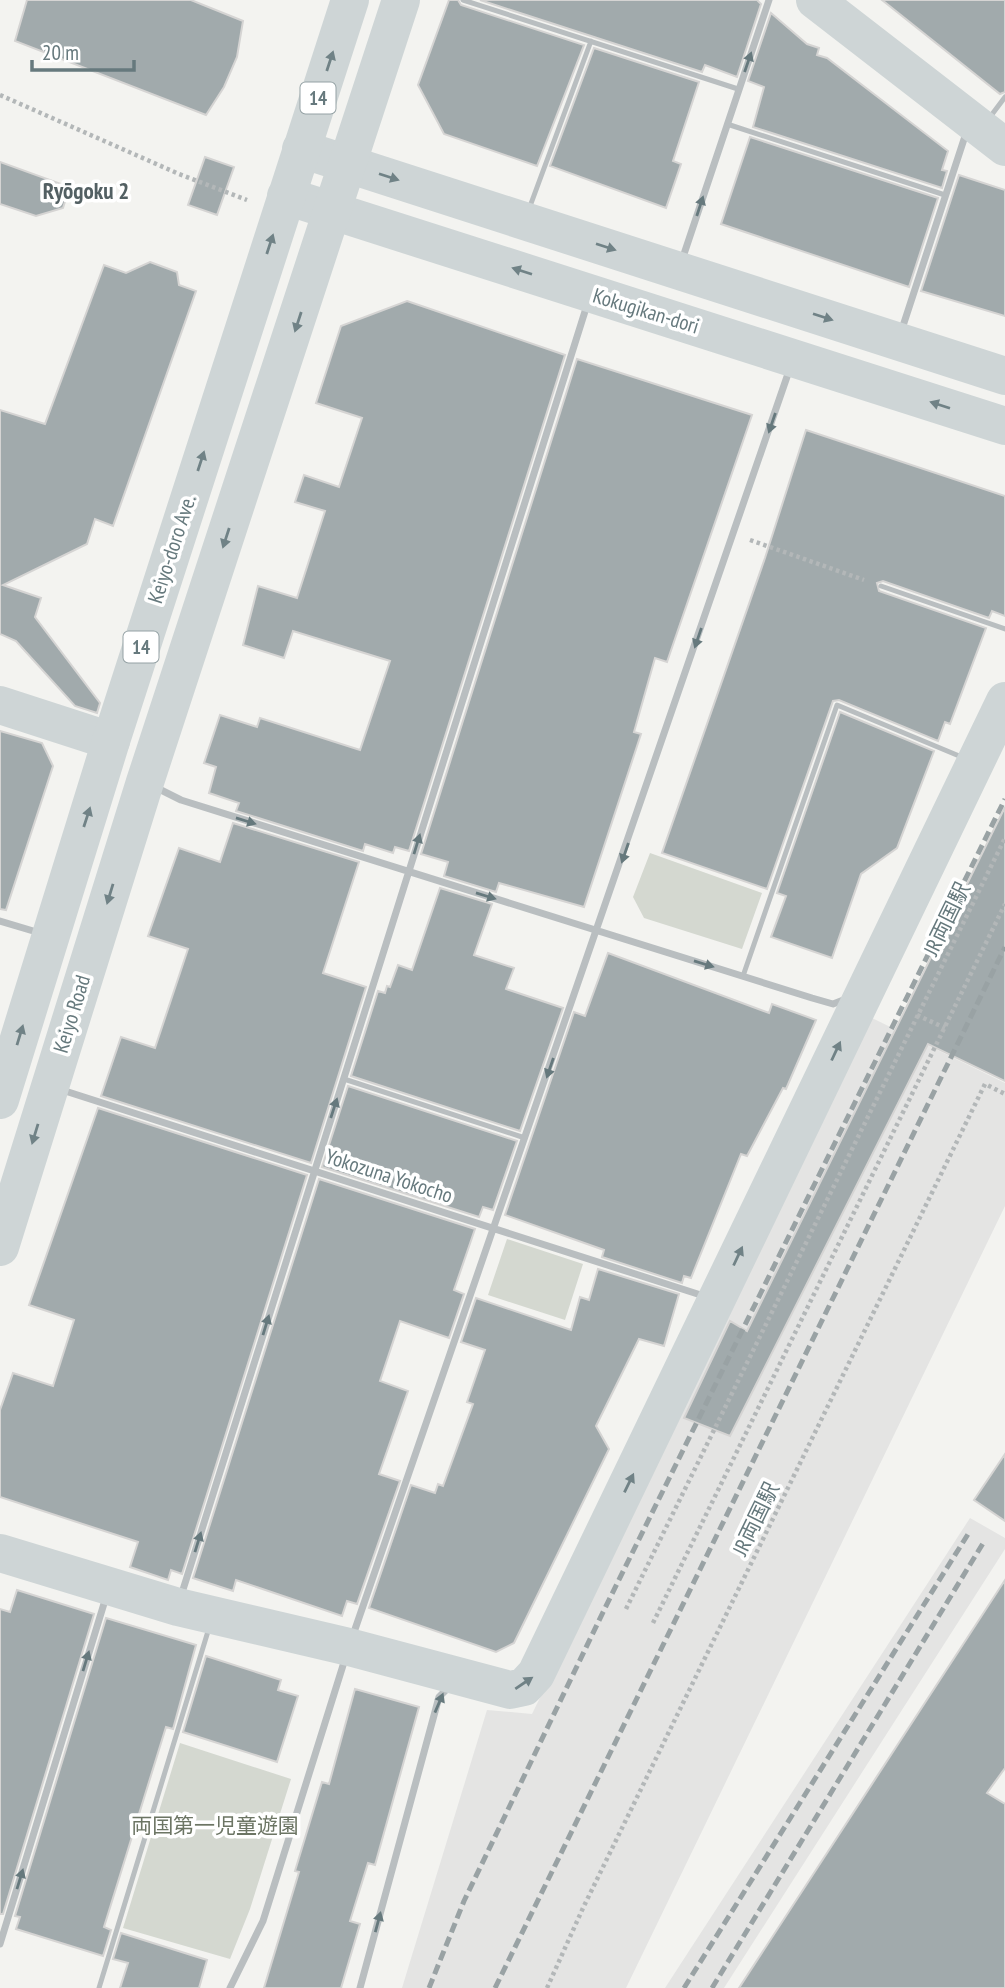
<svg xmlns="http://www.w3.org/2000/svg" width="1005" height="1988" viewBox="0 0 1005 1988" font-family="'PT Sans Narrow','Noto Sans JP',sans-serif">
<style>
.built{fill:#e4e4e3}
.green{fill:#d4d8d0}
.building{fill:#a1aaac;stroke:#d5d4d3;stroke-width:2}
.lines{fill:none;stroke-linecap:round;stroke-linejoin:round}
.path{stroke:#b3b7b8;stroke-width:4.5;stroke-dasharray:3.5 3.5;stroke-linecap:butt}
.lane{stroke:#b9bec0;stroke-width:5}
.street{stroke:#b9bec0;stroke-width:7}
.secondary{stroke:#ced5d6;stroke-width:38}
.highway{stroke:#ced5d6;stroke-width:38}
.rail{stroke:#99a2a4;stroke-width:5;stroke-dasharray:10 5;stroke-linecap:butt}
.oneway{fill:#708286}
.oneway2{fill:#66797d}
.labels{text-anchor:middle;stroke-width:7;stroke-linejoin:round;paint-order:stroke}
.shield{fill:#fff;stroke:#94a1a4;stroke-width:2}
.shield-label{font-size:19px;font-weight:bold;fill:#66797d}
.street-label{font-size:21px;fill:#66797d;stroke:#fff}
.park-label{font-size:21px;fill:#6c7564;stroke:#fff}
.neighbourhood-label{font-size:23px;font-weight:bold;fill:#536063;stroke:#fff}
</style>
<rect width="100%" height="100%" fill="#f3f3f0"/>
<path class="built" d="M872 1018 1005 1083V1206L626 1988H402L487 1710 532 1714Z
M970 1518 1005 1538V1549L724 1988H665Z"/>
<path class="green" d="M650 853 762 893 742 949 644 918 633 897Z
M507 1239 583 1264 565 1320 488 1295Z
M180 1743 291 1779 250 1909 230 1959 123 1928Z"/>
<path class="building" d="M27 0H191L243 21 237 57 224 87 206 115 15 41Z
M449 0H458L461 5 584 45 537 166 444 134 418 85Z
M480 0H757L761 4 737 77 705 65 702 72Z
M882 0H1005V92L1000 94Z
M771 13 807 44 819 48 817 55 827 58 948 151 942 170 947 171 942 188 753 127 764 87 748 81Z
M594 48 699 82 673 161 681 164 666 208 550 166Z
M750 137 938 198 909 287 721 224Z
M205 157 234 167 217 215 188 205Z
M0 162 61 184 67 195 63 208 36 216 0 204Z
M959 175 1005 190V316L921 291Z
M150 262 177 272 179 285 196 291 113 526 95 519 87 544 3 585 41 598 35 617 100 703 97 713 75 706 16 641 0 634V410L45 424 104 265 126 273Z
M407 301 565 355 409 851 395 847 393 853 365 844 363 851 236 811 239 803 209 793 216 767 204 763 220 715 257 727 260 718 360 750 390 661 293 631 284 658 243 645 258 586 297 598 325 511 295 502 304 475 339 487 362 418 316 403 341 326Z
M577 359 752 415 667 662 655 658 634 732 641 734 584 907 499 883 496 892 444 876 448 862 421 854Z
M806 430 1005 496V616L992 611 989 618 883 581 877 583 879 591 986 628 950 724 945 722 938 741 839 700 833 701 767 889 662 853 765 558Z
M840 712 934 751 897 848 861 874 832 958 771 937 786 896 777 893Z
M0 731 42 743 53 766 6 910 0 909Z
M1005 807V1081L928 1044 730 1436 684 1418 730 1321 747 1331Z
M233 823 359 862 323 973 366 987 311 1163 101 1096 121 1037 155 1048 188 949 148 936 179 848 220 862Z
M440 888 492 904 474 955 514 968 506 989 563 1008 520 1131 351 1076 378 991 385 993 387 986 390 987 398 965 412 970Z
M608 953 769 1013 772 1004 816 1020 786 1089 783 1088 747 1156 741 1154 691 1278 684 1276 682 1283 602 1257 604 1250 505 1215 574 1012 585 1016Z
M348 1086 517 1141 493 1210 483 1207 479 1217 322 1167Z
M98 1108 307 1175 182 1574 171 1570 168 1580 130 1567 138 1542 0 1497V1410L13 1373 53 1386 74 1320 29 1305Z
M319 1179 475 1229 454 1290 464 1294 449 1338 400 1321 380 1381 408 1391 379 1474 400 1481 357 1604 347 1601 342 1616 236 1580 233 1591 193 1578Z
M598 1269 679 1294 664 1346 639 1339 596 1426 609 1449 514 1643 496 1652 369 1608 411 1485 435 1493 438 1484 443 1486 473 1404 467 1402 485 1350 461 1342 476 1298 571 1330 580 1297 589 1300Z
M1005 1454V1521L974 1500Z
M1005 1580V1768L987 1793 1005 1804V1988H739Z
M17 1590 94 1614 3 1914H0V1609L10 1612Z
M106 1618 196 1645 173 1729 166 1727 104 1927 111 1930 103 1956 16 1929 20 1917 15 1916Z
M206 1656 281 1680 278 1690 298 1696 277 1762 183 1732Z
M355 1689 419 1707 375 1865 368 1863 350 1921 360 1924 341 1988H264L299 1872 295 1871 322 1782 329 1784Z
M121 1933 207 1960 199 1988H120L128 1963 113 1959Z"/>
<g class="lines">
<path class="path" d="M0 95 179 174 247 200
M750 540 864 580
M917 1015 945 1028
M626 1609 1005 838
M653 1623 1005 904
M547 1988 583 1908 985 1084 1005 1094"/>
<path class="lane" d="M463 0 738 89
M990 117 1005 97
M727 124 945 195
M529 209 591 41
M881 586 1005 629
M743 976 837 705 964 758
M344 1079 525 1138
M99 1988 209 1628"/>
<path class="street" d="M682 260 769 0
M901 332 967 130
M155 787 181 800 812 998 833 1004 846 999
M0 921 40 933
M62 1090 707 1297
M181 1596 587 305
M352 1638 790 368
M0 1944 106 1597
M230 1988 263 1921 345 1659
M360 1988 439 1697 450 1686"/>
<path class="secondary" d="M815 0 1005 147
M301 149 1005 376
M286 196 1005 426
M0 705 111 741
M0 1553 178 1607 349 1647 510 1690 524 1687 536 1674 1005 701"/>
<path class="highway" d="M0 1100 111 741 350 0
M0 1247 145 782 401 0"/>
<path class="rail" d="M429 1988 464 1901 605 1608 1005 799
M495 1988 1005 947
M684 1988 970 1531
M712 1988 985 1540"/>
</g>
<defs><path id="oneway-solid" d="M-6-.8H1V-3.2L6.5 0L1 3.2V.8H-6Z" transform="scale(1.75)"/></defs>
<g class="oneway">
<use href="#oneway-solid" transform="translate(330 61) rotate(-72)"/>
<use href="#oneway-solid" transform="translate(389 177) rotate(18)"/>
<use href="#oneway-solid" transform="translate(270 244) rotate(-72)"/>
<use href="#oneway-solid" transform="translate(606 247) rotate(18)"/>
<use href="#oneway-solid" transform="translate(522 271) rotate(-162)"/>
<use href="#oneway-solid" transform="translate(823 317) rotate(18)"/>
<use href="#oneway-solid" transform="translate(298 322) rotate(108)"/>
<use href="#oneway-solid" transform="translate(940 405) rotate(-162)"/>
<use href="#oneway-solid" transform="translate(201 461) rotate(-72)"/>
<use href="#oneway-solid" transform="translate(226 538) rotate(108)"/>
<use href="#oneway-solid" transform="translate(87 817) rotate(-72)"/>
<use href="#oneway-solid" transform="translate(110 894) rotate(107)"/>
<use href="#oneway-solid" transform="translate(20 1035) rotate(-73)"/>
<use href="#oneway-solid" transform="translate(836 1051) rotate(-65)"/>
<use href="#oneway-solid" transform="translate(35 1134) rotate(107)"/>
<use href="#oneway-solid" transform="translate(738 1256) rotate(-65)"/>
<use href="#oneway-solid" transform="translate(629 1483) rotate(-64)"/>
<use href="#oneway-solid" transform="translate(524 1683) rotate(-34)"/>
</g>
<g class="oneway2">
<use href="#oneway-solid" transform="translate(748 62) rotate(-71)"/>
<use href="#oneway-solid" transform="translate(700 206) rotate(-72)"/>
<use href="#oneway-solid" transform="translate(772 423) rotate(109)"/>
<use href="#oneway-solid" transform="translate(698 638) rotate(109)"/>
<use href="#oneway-solid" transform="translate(246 821) rotate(17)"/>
<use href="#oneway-solid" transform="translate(417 844) rotate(-73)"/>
<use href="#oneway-solid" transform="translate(625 853) rotate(109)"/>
<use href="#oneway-solid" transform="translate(486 896) rotate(17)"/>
<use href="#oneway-solid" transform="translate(704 964) rotate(17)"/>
<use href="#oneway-solid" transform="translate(550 1068) rotate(109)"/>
<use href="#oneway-solid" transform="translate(334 1108) rotate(-72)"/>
<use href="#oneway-solid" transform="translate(266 1325) rotate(-73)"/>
<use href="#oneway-solid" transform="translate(198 1542) rotate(-73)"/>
<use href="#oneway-solid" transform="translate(86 1661) rotate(-73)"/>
<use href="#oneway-solid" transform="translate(439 1703) rotate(-67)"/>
<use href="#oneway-solid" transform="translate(20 1879) rotate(-73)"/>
<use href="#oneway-solid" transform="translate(378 1922) rotate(-75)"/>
</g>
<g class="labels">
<g class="shield">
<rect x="300.5" y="82.5" width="35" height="31" rx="5"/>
<rect x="123.5" y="631.5" width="35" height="31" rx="5"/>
</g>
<g class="shield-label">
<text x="318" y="105">14</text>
<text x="141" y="654">14</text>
</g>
<g class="street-label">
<text transform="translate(646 311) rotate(17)" y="7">Kokugikan-dori</text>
<text transform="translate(172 549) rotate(-72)" y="7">Keiyo-doro Ave.</text>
<text transform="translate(947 919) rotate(-64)" y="7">JR両国駅</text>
<text transform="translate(72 1014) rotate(-73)" y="7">Keiyo Road</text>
<text transform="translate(389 1176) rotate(18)" y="7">Yokozuna Yokocho</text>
<text transform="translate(756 1519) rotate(-64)" y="7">JR両国駅</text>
</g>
<g class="park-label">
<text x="215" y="1833">両国第一児童遊園</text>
</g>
<g class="neighbourhood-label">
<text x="86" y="199">Ryōgoku 2</text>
</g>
</g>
<path d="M32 60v10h102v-10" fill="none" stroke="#66797d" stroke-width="3.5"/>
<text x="42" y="60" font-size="21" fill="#66797d" stroke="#ffffff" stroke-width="5" paint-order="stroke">20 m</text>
</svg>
